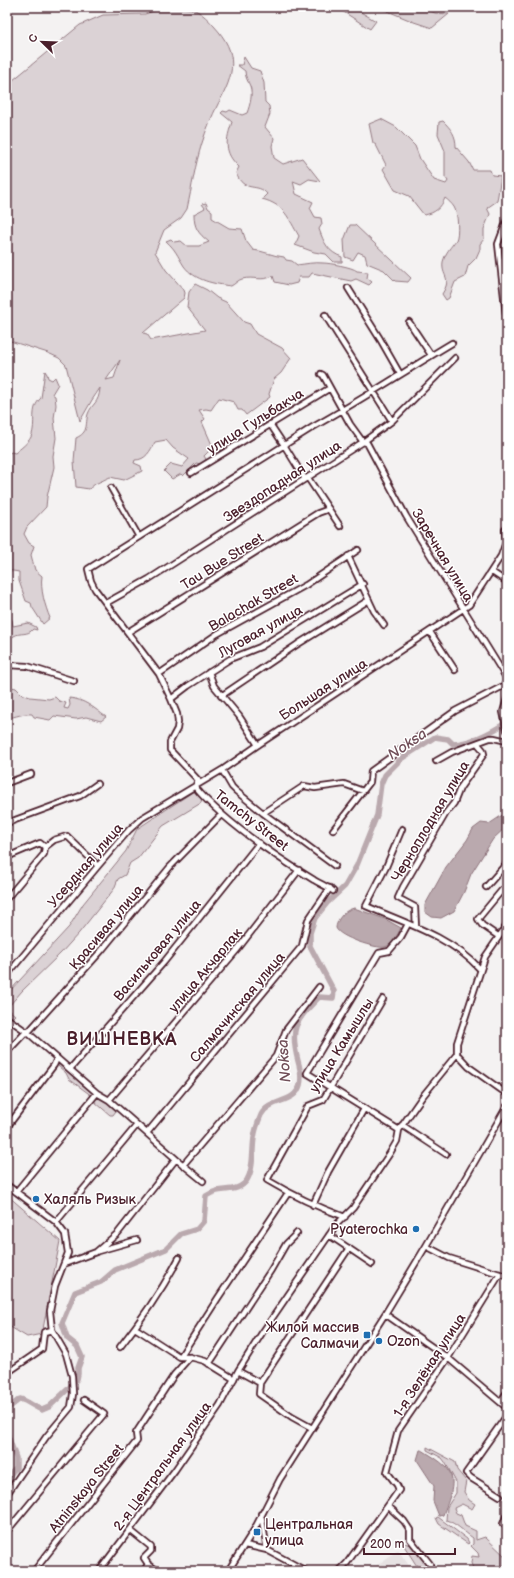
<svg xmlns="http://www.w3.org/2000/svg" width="514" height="1578" viewBox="0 0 514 1578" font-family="'Balsamiq Sans',sans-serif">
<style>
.built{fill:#e7e2e3}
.green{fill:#dbd2d5;stroke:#927880;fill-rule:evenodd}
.water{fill:#baa9ae;stroke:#8d727a}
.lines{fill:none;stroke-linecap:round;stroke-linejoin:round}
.river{stroke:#baa9ae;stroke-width:5.5}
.minor-casing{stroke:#4a1f2b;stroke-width:8}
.minor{stroke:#fff;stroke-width:4.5}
.poi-dot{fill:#1f6fb2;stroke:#fff;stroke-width:1.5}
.labels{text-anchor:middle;stroke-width:3;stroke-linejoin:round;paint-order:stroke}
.street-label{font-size:14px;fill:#4a1f2b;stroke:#fff}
.poi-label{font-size:14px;fill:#4a1f2b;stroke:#fff;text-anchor:start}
.water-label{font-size:15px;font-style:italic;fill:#714f59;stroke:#fff}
.district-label{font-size:18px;font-weight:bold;letter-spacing:1px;fill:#4a1f2b;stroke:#fff}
</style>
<rect width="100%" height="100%" fill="#f4f2f2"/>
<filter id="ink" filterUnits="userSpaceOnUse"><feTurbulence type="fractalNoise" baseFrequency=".025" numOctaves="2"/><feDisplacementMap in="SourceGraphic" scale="8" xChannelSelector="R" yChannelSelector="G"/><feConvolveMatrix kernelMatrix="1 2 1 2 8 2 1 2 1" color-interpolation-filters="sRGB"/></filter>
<g filter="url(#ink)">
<path class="built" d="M398 1550 413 1571H369Z"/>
<path class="green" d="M166 7C191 7 197 7 214 26 239 53 235 74 218 104 212 116 206 130 202 143 195 165 192 187 187 209L181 218 164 230 155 252 166 270 184 290 185 293 184 298 143 333 147 334 151 340 205 330 187 307 189 292 195 284 207 290 217 298 226 302 244 322 250 324 256 334 282 348 291 358 281 373 274 379 269 394 270 397 246 415 242 410H238L234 402 219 398 211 410 206 409 199 410 205 419 202 422 213 447 204 456 206 459 201 464 196 463 183 476 181 474 172 479 164 471 171 464 182 467 189 459 173 448 166 440 155 442C150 451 146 460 135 460L134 463 141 466 142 471 124 480 110 477 95 484 89 489 76 487 74 461 76 438C89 432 85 425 88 414 92 403 99 404 100 388L92 400 80 421 66 365 59 358 48 353 7 340V85L80 25 103 15 145 14ZM120 360 114 378 106 380Z
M336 7H352L376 21 370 29Z
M378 7H421L435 13 449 14 432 28 414 22Z
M244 57 251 68 260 71 264 83 265 102 269 106 270 114 265 127 274 138 272 146 274 158 283 164 302 158 320 181 309 179 301 184 293 181 296 194 313 202 310 208 315 217 321 218 322 224 319 229C324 243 328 252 342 257V262H334L326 254 314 252 295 245 299 236C288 218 285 205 262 199L267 194C258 182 244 194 236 173L239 167C223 152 226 140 232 122L221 113 223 111 227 112 230 110 242 115 247 113C250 105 253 94 250 86 248 81 245 77 245 71L237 65H242Z
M381 119 396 127 415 146 420 159 434 180 446 184 448 181 445 177V151L438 134 439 122 443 121C451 129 456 135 456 147L469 162 473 170H490L492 175 501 176 497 201 487 208 490 214 484 229V239L480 244V249L476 258 468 266 465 277 455 282 449 298 446 300 442 294C453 277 441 277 443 262 445 253 451 247 456 240 459 234 458 213 454 207 452 204 448 200 445 198 441 208 435 213 424 215L409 196 395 190 383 169 386 165 376 145 373 143 369 124Z
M206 203 208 208 212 211V218L229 228 242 229 246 241 253 250C264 251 273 256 284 257L286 260 292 261 297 265C305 264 314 262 323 263 329 263 353 267 357 271L368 272 367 278 372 282 369 285 356 279 351 281 312 273 309 277H299L297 283 289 285 275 282 273 276C261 282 254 276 242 279 238 280 235 284 231 286 215 284 195 281 184 266 177 255 176 250 166 241L171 239 174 242 181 241 187 246H199L209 242C198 233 194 228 194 214L205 208 202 204Z
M350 225H355L411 278 408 282 395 281 384 270 367 263 365 255 358 252 353 260 345 257 344 240Z
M45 371 47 374 48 378 52 380 55 377 58 384 52 394 55 396 56 405 54 418 56 438 53 456 54 467 47 497 46 507 27 527 24 534 29 543 34 546 31 555 35 570 42 576C40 589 45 606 50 618L43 624 32 607 31 603 26 601 19 581V572L7 570V455L11 452 15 453C21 448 28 443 31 437 37 423 29 409 41 398Z
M9 616 12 620 13 626 28 623 36 627 37 630 33 629C28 636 20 632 14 636 12 637 10 639 9 641L7 640V617Z
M7 686 16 688 22 694 30 697 49 699 55 697 59 701 66 703 64 708 68 709 70 705 69 698C84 699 94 708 106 717L101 721 86 717 76 719 54 716 50 720 34 717 32 714C23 713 16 717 7 718Z
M194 791 199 792 202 797 201 803 163 826 138 858 130 863 125 875 118 879 114 889 79 933 61 953 22 991 9 1006V1010L15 1015 11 1019 7 1017V994L69 927 83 904 126 851 137 829Z
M60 1061 94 1093 92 1096 69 1079 66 1073 58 1066Z
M97 1095 116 1107V1111L113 1115H110L95 1102 94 1099Z
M7 1195 60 1241 42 1334 27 1337 7 1325Z
M427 1447 455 1462 457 1470 466 1481 464 1492 469 1500 475 1504 472 1509 462 1504 454 1508 456 1513 461 1515 465 1526 476 1531V1540L485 1537 507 1558V1571H474L471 1563 472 1556 479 1557 478 1553 471 1546 473 1544V1538C464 1532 456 1523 446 1520L447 1507 456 1493V1482L445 1462 442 1458 427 1450Z
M438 1517 467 1539 469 1543 468 1544 439 1524 436 1518Z
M404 1543 414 1546 430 1569 429 1571H420L403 1544Z"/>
<path class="water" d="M507 812V826L493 839 471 874 464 892 454 911 441 918 432 917 425 912V905L446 867 467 840 473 829 481 823 489 824Z
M354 908 385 919 401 928C398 934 392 945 385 947 376 949 339 937 336 928 336 925 338 921 339 919 343 913 347 910 354 908Z
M420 1450H422C430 1455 439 1460 446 1467 459 1480 448 1501 443 1515L439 1516 433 1501 434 1486 417 1460Z"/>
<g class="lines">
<path class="river" d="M7 1409 20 1399C28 1401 34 1407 42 1410L49 1407 68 1389 77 1379 78 1374V1368L82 1357 77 1346 67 1338 62 1323 75 1292 101 1282 115 1270 166 1249 181 1234 197 1229 204 1221 206 1196C209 1194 213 1192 217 1191 227 1189 240 1191 247 1180 254 1169 252 1151 254 1138 255 1131 258 1122 261 1115 270 1098 295 1104 300 1085 302 1078 300 1068 298 1061 289 1027 296 1021 319 997L333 998 334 991 310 946V933L315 918 327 903 345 886 357 865 377 815 381 784 385 775 401 759 435 737 448 739 453 744C472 743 492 732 507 722
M7 1433 16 1458V1468L7 1478"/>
<defs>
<path id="minor" d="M507 220 498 244 507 324
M348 288 380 339 400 374
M325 315 392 421
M409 322 431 355
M321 374 323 375 350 424 363 442 367 443 406 516 507 679
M270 424 284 445 305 479
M191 473 330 388
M308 478 340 526
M111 488 139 537
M348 556 374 611 384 625
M492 572 507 582
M106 603 149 579 363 442 392 421 455 358
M128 632 318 513 329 509
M430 632 455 670
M7 665 27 666 74 681
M209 672 214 686 239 716 258 745
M159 674 217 634 306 585 358 550
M221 696 298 644 369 600
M171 699 188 686 230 659 260 647 363 584
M507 699 503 712 507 730
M436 761 452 752 490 738H494L507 741
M222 770 232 787 236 791 263 813 335 866
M7 783 31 774
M263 813 304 786 315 788 344 784 363 791
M7 823 80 796 97 784
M402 829 386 867 366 906C405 923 451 937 480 969
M333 830 370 782 371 771 455 711 507 684
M45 847 54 840 67 836 98 866
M7 857 40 843 45 847
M486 887 507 863
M333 891C327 886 320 884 314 880 275 856 224 822 195 787L198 780 170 750V742L177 729 178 722 177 714 171 699 159 674 95 589 91 581 88 569 313 427C360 401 405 371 452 343
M7 898 44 854 45 847
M416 927 415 907 398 898 403 887 446 813 454 803 460 788 484 754 483 750 478 744
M498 936 482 925 478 919 502 890 507 889
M7 975 98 866 129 830 142 818 222 770 258 745 469 605 501 556 506 542 505 530
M7 1018 27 1032 97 1093 109 1100 176 1159 203 1181
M7 1052 24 1034 30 1030 102 950 170 867 222 814
M457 1054 469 1067 507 1094
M70 1069 164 962 259 843
M109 1100 237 950 299 870
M402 1125 446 1154
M7 1127 54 1065 57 1058
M399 1130 307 1073 379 953 389 951 401 937 408 924
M147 1133 302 946 308 920 330 888
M183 1165 276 1056 286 1030 319 987
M7 1185 56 1222 65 1234 68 1253 55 1286 50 1311 52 1330 66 1354 72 1376 73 1394 71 1407 46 1437 7 1494
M16 1192 97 1093
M313 1205 328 1172 364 1109
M345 1217C317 1207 292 1195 267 1180L308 1106 323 1100 383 999
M56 1222 137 1125
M329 1235 372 1264
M426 1246 449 1258 506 1276
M98 1251 137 1240
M64 1264 96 1252 118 1233 176 1159
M385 1314 448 1358 507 1408
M135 1328 180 1357H190L205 1361 234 1379
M120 1347C142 1319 162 1290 179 1258
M180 1357 218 1298 288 1193
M209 1364 271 1270 286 1244 297 1233
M238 1371 260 1383
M7 1373 42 1349 44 1332 52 1330
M500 1402 507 1392
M312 1428 292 1417 259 1394 260 1383 349 1248
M500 1496 471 1478 466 1473 507 1415
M388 1506 404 1521 410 1530V1539L430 1564V1571
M261 1514 267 1550
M507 1514 503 1524 507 1526
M130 1530 151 1547V1551L144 1558 148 1564
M7 1531 104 1414 84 1400
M245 1545 267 1550 306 1571
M34 1571 137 1441 136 1433 174 1375 190 1357
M99 1571 175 1470 220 1405 238 1371 262 1333 336 1225 353 1208 390 1153 397 1141 399 1130 422 1097 457 1054V1043L485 957 507 925
M144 1571 148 1564 158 1571
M228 1571 254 1530 280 1479 385 1314 426 1246 507 1106
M339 1571 347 1563 399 1490 397 1485 387 1472 398 1431 448 1358 500 1274"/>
</defs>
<use href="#minor" class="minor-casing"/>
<use href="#minor" class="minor"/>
</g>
</g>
<g class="poi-dot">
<circle cx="36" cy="1199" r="4"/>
<circle cx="416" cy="1229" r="4"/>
<rect x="363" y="1331" width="8" height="8" rx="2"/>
<circle cx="379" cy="1341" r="4"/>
<rect x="253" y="1528" width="8" height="8" rx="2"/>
</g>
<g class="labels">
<g class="street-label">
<text transform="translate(255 421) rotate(-32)" y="5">улица Гульбакча</text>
<text transform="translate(282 481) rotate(-33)" y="5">Звездопадная улица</text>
<text transform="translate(443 555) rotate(59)" y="5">Заречная улица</text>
<text transform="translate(222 561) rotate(-32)" y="5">Tau Bue Street</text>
<text transform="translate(253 602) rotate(-30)" y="5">Balachak Street</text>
<text transform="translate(260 631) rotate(-29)" y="5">Луговая улица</text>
<text transform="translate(323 689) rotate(-33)" y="5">Большая улица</text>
<text transform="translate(252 820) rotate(38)" y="5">Tamchy Street</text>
<text transform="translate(430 821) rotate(-59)" y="5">Черноплодная улица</text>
<text transform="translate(85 865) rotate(-49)" y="5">Усердная улица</text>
<text transform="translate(106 927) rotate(-50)" y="5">Красивая улица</text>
<text transform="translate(157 950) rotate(-50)" y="5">Васильковая улица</text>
<text transform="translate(205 970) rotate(-50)" y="5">улица Акчарлак</text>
<text transform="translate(237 1007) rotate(-50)" y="5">Салмачинская улица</text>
<text transform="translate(341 1045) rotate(-58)" y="5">улица Камышлы</text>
<text transform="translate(429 1365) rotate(-57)" y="5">1-я Зелёная улица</text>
<text transform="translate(162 1466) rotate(-54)" y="5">2-я Центральная улица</text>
<text transform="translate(86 1488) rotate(-51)" y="5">Atninskaya Street</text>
</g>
<g class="poi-label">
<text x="44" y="1204">Халяль Ризык</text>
<text x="408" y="1234" text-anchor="end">Pyaterochka</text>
<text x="359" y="1332" text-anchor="end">Жилой массив<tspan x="359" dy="16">Салмачи</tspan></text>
<text x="387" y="1346">Ozon</text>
<text x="265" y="1529">Центральная<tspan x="265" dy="16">улица</tspan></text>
</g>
<g class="water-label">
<text transform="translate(407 744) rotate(-34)" y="5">Noksa</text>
<text transform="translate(284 1061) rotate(-94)" y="5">Noksa</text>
</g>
<g class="district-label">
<text x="122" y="1045">ВИШНЕВКА</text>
</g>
</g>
<rect width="514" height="1578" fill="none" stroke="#fff" stroke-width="24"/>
<rect x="12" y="12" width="490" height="1554" fill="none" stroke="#4a1f2b" stroke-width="1.5" filter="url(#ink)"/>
<g transform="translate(42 42) rotate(293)" stroke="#ffffff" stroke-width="3" paint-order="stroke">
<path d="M0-3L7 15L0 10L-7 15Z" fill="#4a1f2b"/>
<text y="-6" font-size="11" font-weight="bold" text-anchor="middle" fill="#4a1f2b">С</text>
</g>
<path d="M364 1548v6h91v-6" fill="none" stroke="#4a1f2b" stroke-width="2"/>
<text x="370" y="1548" font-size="12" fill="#4a1f2b" stroke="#ffffff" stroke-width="3" paint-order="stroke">200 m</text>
</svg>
